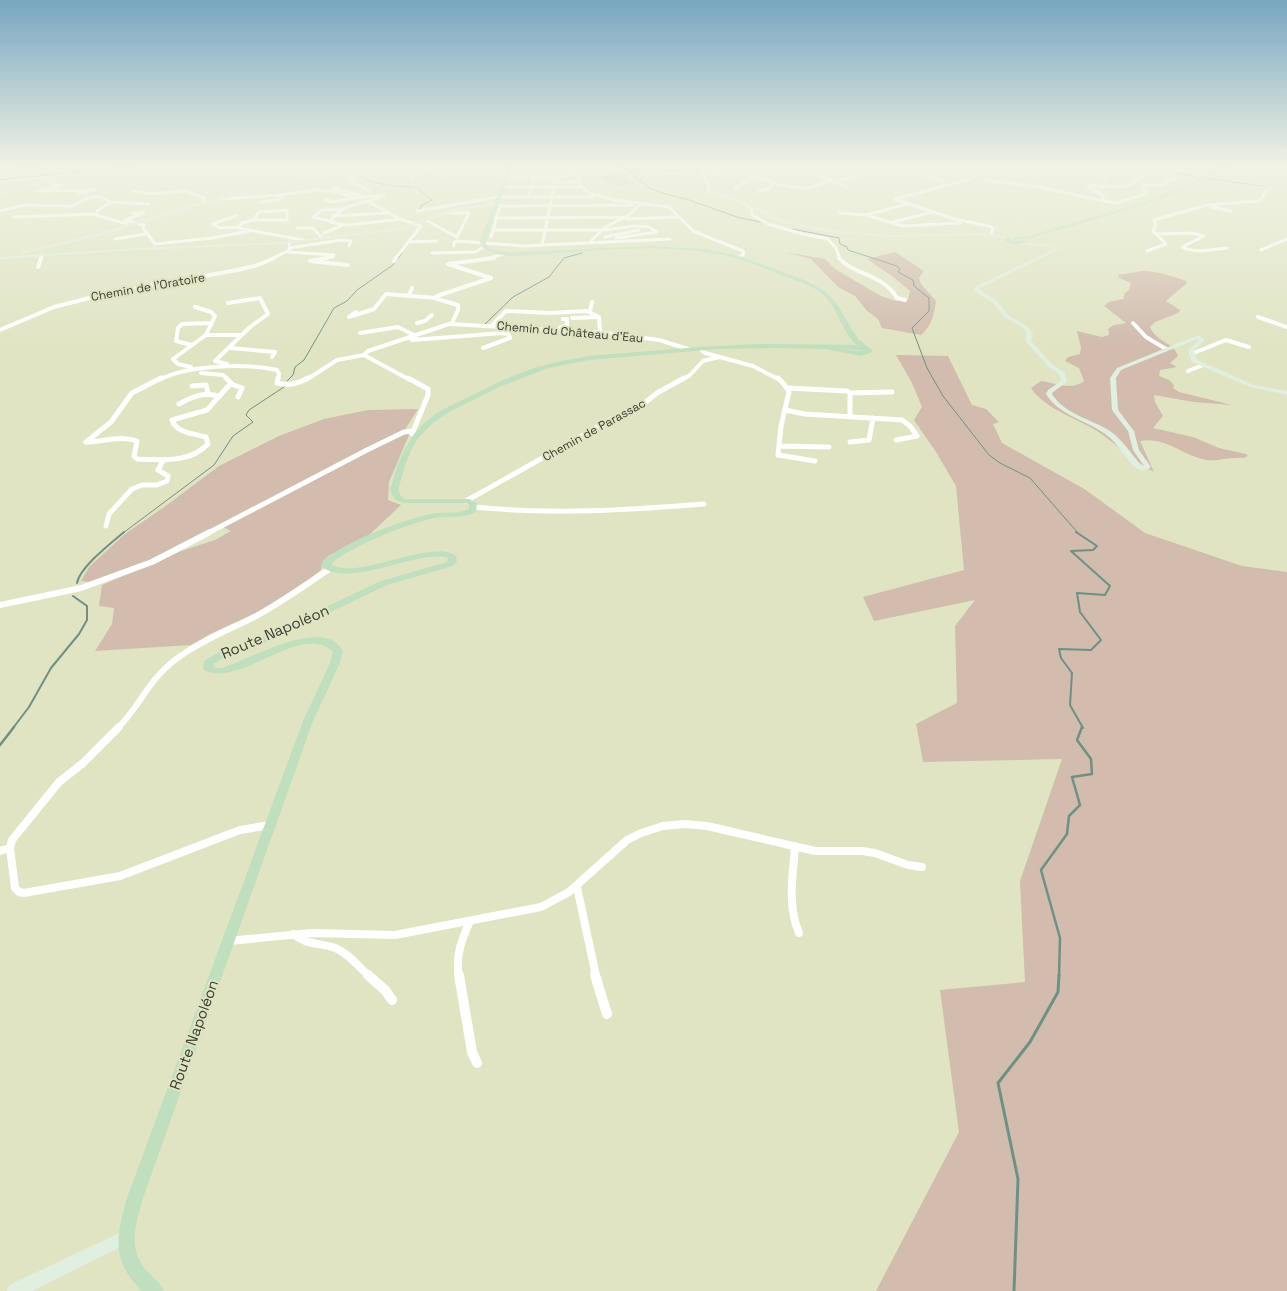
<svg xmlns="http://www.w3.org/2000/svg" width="1287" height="1291" viewBox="0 0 1287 1291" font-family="'Space Grotesk',sans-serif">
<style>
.green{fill:#d1bcae}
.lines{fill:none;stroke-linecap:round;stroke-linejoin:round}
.stream-far3{stroke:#709086;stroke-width:1}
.stream-far2{stroke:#709086;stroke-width:2}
.stream-far1{stroke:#709086;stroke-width:2.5}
.stream{stroke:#709086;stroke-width:3}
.street-far5{stroke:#fff;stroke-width:3}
.street-far4{stroke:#fff;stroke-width:4}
.street-far3{stroke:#fff;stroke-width:5}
.street-far2{stroke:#fff;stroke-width:6}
.street-far1{stroke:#fff;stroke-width:8}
.street{stroke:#fff;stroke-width:10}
.secondary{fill:#e0efdf;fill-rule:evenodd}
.primary{fill:#c0dfbf;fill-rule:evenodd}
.rail{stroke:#848771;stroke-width:1}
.labels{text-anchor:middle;stroke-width:4;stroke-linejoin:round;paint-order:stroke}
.far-street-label{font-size:12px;fill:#3b3d30;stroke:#e0e4c3}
.street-label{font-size:15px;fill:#3b3d30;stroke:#e0e4c3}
</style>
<rect width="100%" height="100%" fill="#e0e4c3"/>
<path class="green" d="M620 174 635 184 614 186 599 176Z
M785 252 825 259 835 269 881 296 896 301 908 300 910 291 896 279 867 259 895 252 924 271 919 278 921 284 936 301C934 315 932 325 921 335L882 328 878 319 867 311 855 296 838 287 811 259Z
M1141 271C1155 270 1172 276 1186 281L1187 283 1166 301 1180 310 1178 313 1155 322 1150 327C1157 343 1174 342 1178 356L1170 363 1177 367 1160 370 1159 376 1169 380 1174 385 1173 388 1179 392 1232 405 1194 402 1154 395 1155 402 1163 416 1153 428 1193 437 1219 448 1246 454 1248 456 1244 458C1230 456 1215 463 1202 459 1179 453 1165 437 1140 441L1154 472C1134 461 1118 446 1100 433 1078 418 1047 411 1031 388L1041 381C1055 383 1072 391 1084 381L1079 368 1065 361 1068 357 1080 354 1081 348 1077 331 1102 337 1109 335 1108 329 1114 325 1126 323 1104 306 1109 302 1123 299 1125 293 1129 290 1131 283 1119 278 1118 275Z
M896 355 948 356 972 405 986 409 999 422 993 424 1002 443 1086 490 1145 533 1242 566 1287 572V1291H876L959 1132 940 990 1025 982 1020 881 1062 759 923 762 916 724 957 703 955 626 975 600 874 621 863 597 964 570 956 486 936 452 914 420 922 407 912 383Z
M418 409 406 428 409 435 389 482 388 500 401 505 369 535 328 556 322 563 321 570 299 588 258 612 210 634 191 645 95 651 112 624 114 608 99 606 102 585 181 551 215 540 231 531 219 525 150 560 89 582 81 581 89 567 125 534 167 505 219 466 279 436 324 419 368 410Z"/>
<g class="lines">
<path class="stream-far3" d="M619 164 650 188 659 192 689 200 740 218 761 222
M355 169 358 164
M355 170C369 186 392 186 412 187
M649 171 701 170
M629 172 644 171
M1176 172 1200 178
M1205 178 1267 187
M416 187 432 200 422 205 420 209
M792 229 839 238 840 244 847 247 848 250 897 266 900 269 898 272 913 280 914 286 929 298V311L912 328 927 368 943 396 989 455 1000 463 1030 478 1078 533
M484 325 513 297 549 277 564 258 582 253
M287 381 293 375 295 367 304 360 334 308 347 301 357 290 393 265 402 253
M123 533 214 465 233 436 253 422 246 415 249 410 284 387"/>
<path class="stream-far2" d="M1076 532 1097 546 1093 550 1071 551 1110 586 1105 595 1077 593 1080 612 1101 640 1091 650 1059 649 1061 658 1072 673 1070 705 1083 728
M77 583C80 567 111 543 124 532
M13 728 29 707 51 668 79 634 87 620V606L73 596"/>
<path class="stream-far1" d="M0 745 14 727
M1059 976 1060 938 1041 870 1067 834 1069 816 1080 805 1072 777 1092 774 1091 759 1077 740 1082 727"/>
<path class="stream" d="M1014 1291 1018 1179 998 1083 1030 1042 1058 992 1059 975"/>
<path class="street-far5" d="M569 164 579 176 581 186 589 193 615 200 669 207 693 231 743 251 744 254 739 257
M792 164 847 187
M831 164 838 166
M1018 164 1033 176
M1054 164 1079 172
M1083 164 1094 172
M1148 164 1168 170 1169 173
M865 168 872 164
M908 169 913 164
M350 171 349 180 369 191
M720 171 716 167 722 164
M713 172 730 179
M1170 172 1184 171 1199 164
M915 173 944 182
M906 174 915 173 919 170
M296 176 316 175 324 179
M443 177 448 167
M506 177H557L599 172
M821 177 825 176 828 171
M413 179 411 176 415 174 413 172 440 167 510 166
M971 179 895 199 954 219 989 226 993 228 991 234
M1104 179 1111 171
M51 180 54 184 62 186 39 191 94 190 80 193
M984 180 1040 187 1103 201V196L1088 186C1112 184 1131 194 1147 171
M0 181 66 174
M834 181 856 177 857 173
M552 182H578
M1142 185H1162L1180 175
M503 187H581
M334 188 365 197
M738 189 735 187 753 178
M768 189 759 192V191Z
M768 189 775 183
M133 191 151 194 185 191 204 198 203 201 206 202
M708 191 709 185 701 174C734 160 771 189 805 188 814 188 823 183 831 180
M374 197 384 195C365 206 342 201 330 222L346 225 402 219
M499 197H593
M528 197 539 164
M220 199 280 195 316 190 333 191 357 198 373 196
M325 200 333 202 355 198
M1105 201 1117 203 1145 194 1148 191 1142 189 1145 185
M111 202 97 211 96 215 127 224
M261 202 278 200 283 196
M369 202 400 219 421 226 395 259
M745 204 751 208 752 215 768 224 803 234 828 239 836 248 840 259
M496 206 632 205
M1212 207 1231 211
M287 210V220H253L259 212Z
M0 211 25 205 73 206 85 199 94 197H101L111 202 149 204
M417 211 499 197
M133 213H144L125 220 144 225 143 228 155 244 212 238 250 231
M840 213 866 215 903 226 960 223
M866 215 907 204
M236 216 212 224 220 228 238 227
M333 216 387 213
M14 217 96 214
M492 218 628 217
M627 219 678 217
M253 220 242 223 238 228 303 240
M330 221 313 217 322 210 342 209
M427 221 457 237 469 213H445
M893 222 933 212
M297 228H313L322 238
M493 230H605L634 226 649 227 657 232
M324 233 341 226
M1156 234 1153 231 1156 225 1154 220 1207 205 1259 201 1262 199 1267 188
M1156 234 1192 233 1204 236 1182 247C1195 254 1213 249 1227 248
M491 237 500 206
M605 237 639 230
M616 238 657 232
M115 239 146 234
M591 241 604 228 629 215 641 204
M409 242 436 241
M542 245 559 164
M454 246V242L458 241 523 246 670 239
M289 248 341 240 351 241 349 246
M1261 250 1287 239
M1147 251 1166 244 1157 235
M287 252 334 255 333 257 320 259
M432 253 475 252 484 247
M41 259 42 255
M271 259 290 250 289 242
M485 259 504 254"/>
<path class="street-far4" d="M327 258 310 261 348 265
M839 258C854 275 883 274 897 298L905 300
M394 261 396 258
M38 267 41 258
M409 295 412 288
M590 311 592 302
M356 312 349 317 374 309 386 294 437 298
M1258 317 1287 327
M572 318 599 317
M417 323 425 321 432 315
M1133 323 1146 337 1166 349
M451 324 606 333 659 340 688 349
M491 326 506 311 549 313 587 311 599 317 600 333
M559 328 567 325V319H563
M0 330 54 307 105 294 237 270 258 265 274 258
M360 333 398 327 416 336
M206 335H242
M412 340 503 333 508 334 510 338 483 348
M192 345 176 341 178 328 182 324 212 323
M230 348 275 352 272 357
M701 350 705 353 753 366 780 380
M1191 354 1226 340 1249 347
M364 355 368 351 452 323 458 310V305L437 299V296L491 278 448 264 494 258
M364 355 410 380
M227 364 215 361 250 327 268 314 260 298 228 303
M191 367 178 364 173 359 206 335 215 316 211 312 195 307
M1188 371 1203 365
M201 373 223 375 228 380
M159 380C187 365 246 363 277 370L279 374 278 380
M306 380 337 360 364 355
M682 380 690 375 703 361 719 357"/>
<path class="street-far3" d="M278 378 277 383C289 386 297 384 308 378
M408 378 428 389V395L412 434
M778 378 784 384 789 392 781 426 778 455 815 461
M231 384 242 388 238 397
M192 386 206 385 208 393
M788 388 847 391 850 393V417
M850 393 892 392
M179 404C192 397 203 392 218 396
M785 410 805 414 902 420 910 426 917 436 896 440
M86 442 111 422 132 393 161 378
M86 442C103 442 120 435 137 441L134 456 137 459C161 460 191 463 208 444L206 437C195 434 176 433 172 420L207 410 231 383 226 378
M850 442 869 440 873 418
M779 446 829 447
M466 501 610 420 638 408 657 393 684 378
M475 507C551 515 628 510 704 504
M106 526 109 514 132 489 142 485H157L167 481 168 476 158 470 163 461
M208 533 367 450 404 432 413 431"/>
<path class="street-far2" d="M0 605 81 588 152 562 210 532
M118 728C138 708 149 681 171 663 197 642 229 630 258 615 283 601 306 585 329 569"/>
<path class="street-far1" d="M119 727 83 763 59 782 12 840 10 848 15 888 19 892 24 893 120 876 240 830 270 825
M795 846C793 875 787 905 799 933
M0 851 10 848
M577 887 596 976
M293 934C308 946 319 942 335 948 348 953 359 967 369 976
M229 941 311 933 395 935 541 907 569 892 627 840 641 833 663 826 685 824 707 826 815 851H862L875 853 908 865 922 867
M459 976C455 956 462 939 470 921"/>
<path class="street" d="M368 975 385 990 392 1000
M459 975 472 1052 477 1063
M595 975 607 1014"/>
<path class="secondary" d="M69 164H73L66 176 67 178 13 191 0 196V194L11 189 63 177Z
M159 164H171L70 176 68 175Z
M206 164H290L228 167Z
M366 164H372L322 180 240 195 193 207 99 236 23 253 21 252 96 234 191 205 240 193 320 178Z
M537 164H547L509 170 507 169Z
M633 164H638L655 174 680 179 690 186 735 198 787 221 799 224 831 230 889 235 986 233 1015 238 1013 239 986 235 889 237 831 232 799 226 784 223 733 200 688 188 678 181 653 176Z
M800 164 928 169 978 177 1138 169 1167 172 1218 182 1287 189V191L1218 184 1167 174 1138 171 977 179 928 171Z
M497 202 498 204 455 211 401 230 281 244 138 250 0 259V257L138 248 281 242 400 228 453 209Z
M1017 242 1051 245 1058 250 980 288V290L997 301 1008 315 1027 326 1033 334 1031 339 1032 342 1053 365 1065 373 1067 382 1053 392 1052 394C1064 414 1091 419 1110 431 1123 440 1131 454 1141 465L1144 466 1133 450 1128 431 1112 410 1110 378 1117 368 1198 335 1205 340 1194 350 1197 360 1254 385 1287 391V395L1250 387 1192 362 1188 350 1199 340 1197 339 1121 370 1116 378 1118 410 1134 431 1139 450 1151 467C1148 470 1142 471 1137 469 1130 465 1118 444 1109 437 1089 420 1060 417 1046 394L1048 390 1061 381 1060 375 1049 367 1027 343 1025 339 1027 334 1023 328 1004 317 993 303 974 291 976 286 1053 250 1050 247 1019 244Z
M126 1230 131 1232 133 1237 131 1242 32 1291H7L9 1285Z"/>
<path class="primary" d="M48 164H62L0 171V169Z
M509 164H513L486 241V245C495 252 506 252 518 252L651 246 704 249 739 256 804 280 825 291 837 304 858 339 873 351 868 354 861 356 825 349 776 348 718 349 589 360 549 368 499 387 451 411 434 422 419 437 411 450 405 466 398 490 401 496 405 499H469L477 503 476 512C462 519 448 515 434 518 409 523 349 547 331 564 354 582 434 537 456 556L457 561 453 566 387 585 270 641 225 657 213 664 215 668H222C249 659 305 627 332 640 336 642 340 647 343 651L340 663 313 721 143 1198C136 1224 127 1247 146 1270 152 1277 160 1282 164 1291H142C111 1261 116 1236 127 1198L303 721 330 663 333 652C302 620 240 689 204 670L203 668 204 661 217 653 262 637 381 581 447 562 448 558C419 548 348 590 321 566L323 561C346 541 400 521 430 514 443 511 457 515 469 509V504L466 503H404L395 500 390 490 397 466 404 450 414 434 424 423 440 411 458 402 503 380 534 368 561 361 589 356 699 347 757 344 857 345C840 330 838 305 820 292 807 283 789 278 774 272 760 267 746 260 731 257 662 241 589 252 518 256 505 256 492 255 481 246L480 241ZM840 348 865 351H856Z
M1229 164H1234L1175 194 1155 202 1031 238 1016 240 1013 238 1029 236 1151 200Z
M1008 237 1016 241 1024 240 1027 242 1016 245 1006 242 1005 239Z"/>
<path class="rail" d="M0 180 152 164"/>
</g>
<linearGradient id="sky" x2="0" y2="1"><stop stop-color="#78a6c1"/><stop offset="0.48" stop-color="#f1f3e4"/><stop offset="1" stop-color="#f1f3e4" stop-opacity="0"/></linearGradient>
<rect width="1287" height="345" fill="url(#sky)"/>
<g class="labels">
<g class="far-street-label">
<text transform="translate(148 287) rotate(-10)" y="4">Chemin de l'Oratoire</text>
<text transform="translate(570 332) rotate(5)" y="4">Chemin du Château d'Eau</text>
<text transform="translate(594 430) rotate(-29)" y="4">Chemin de Parassac</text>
</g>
<g class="street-label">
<text transform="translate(275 632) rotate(-23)" y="5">Route Napoléon</text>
<text transform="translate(194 1035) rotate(-70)" y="5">Route Napoléon</text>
</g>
</g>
</svg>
